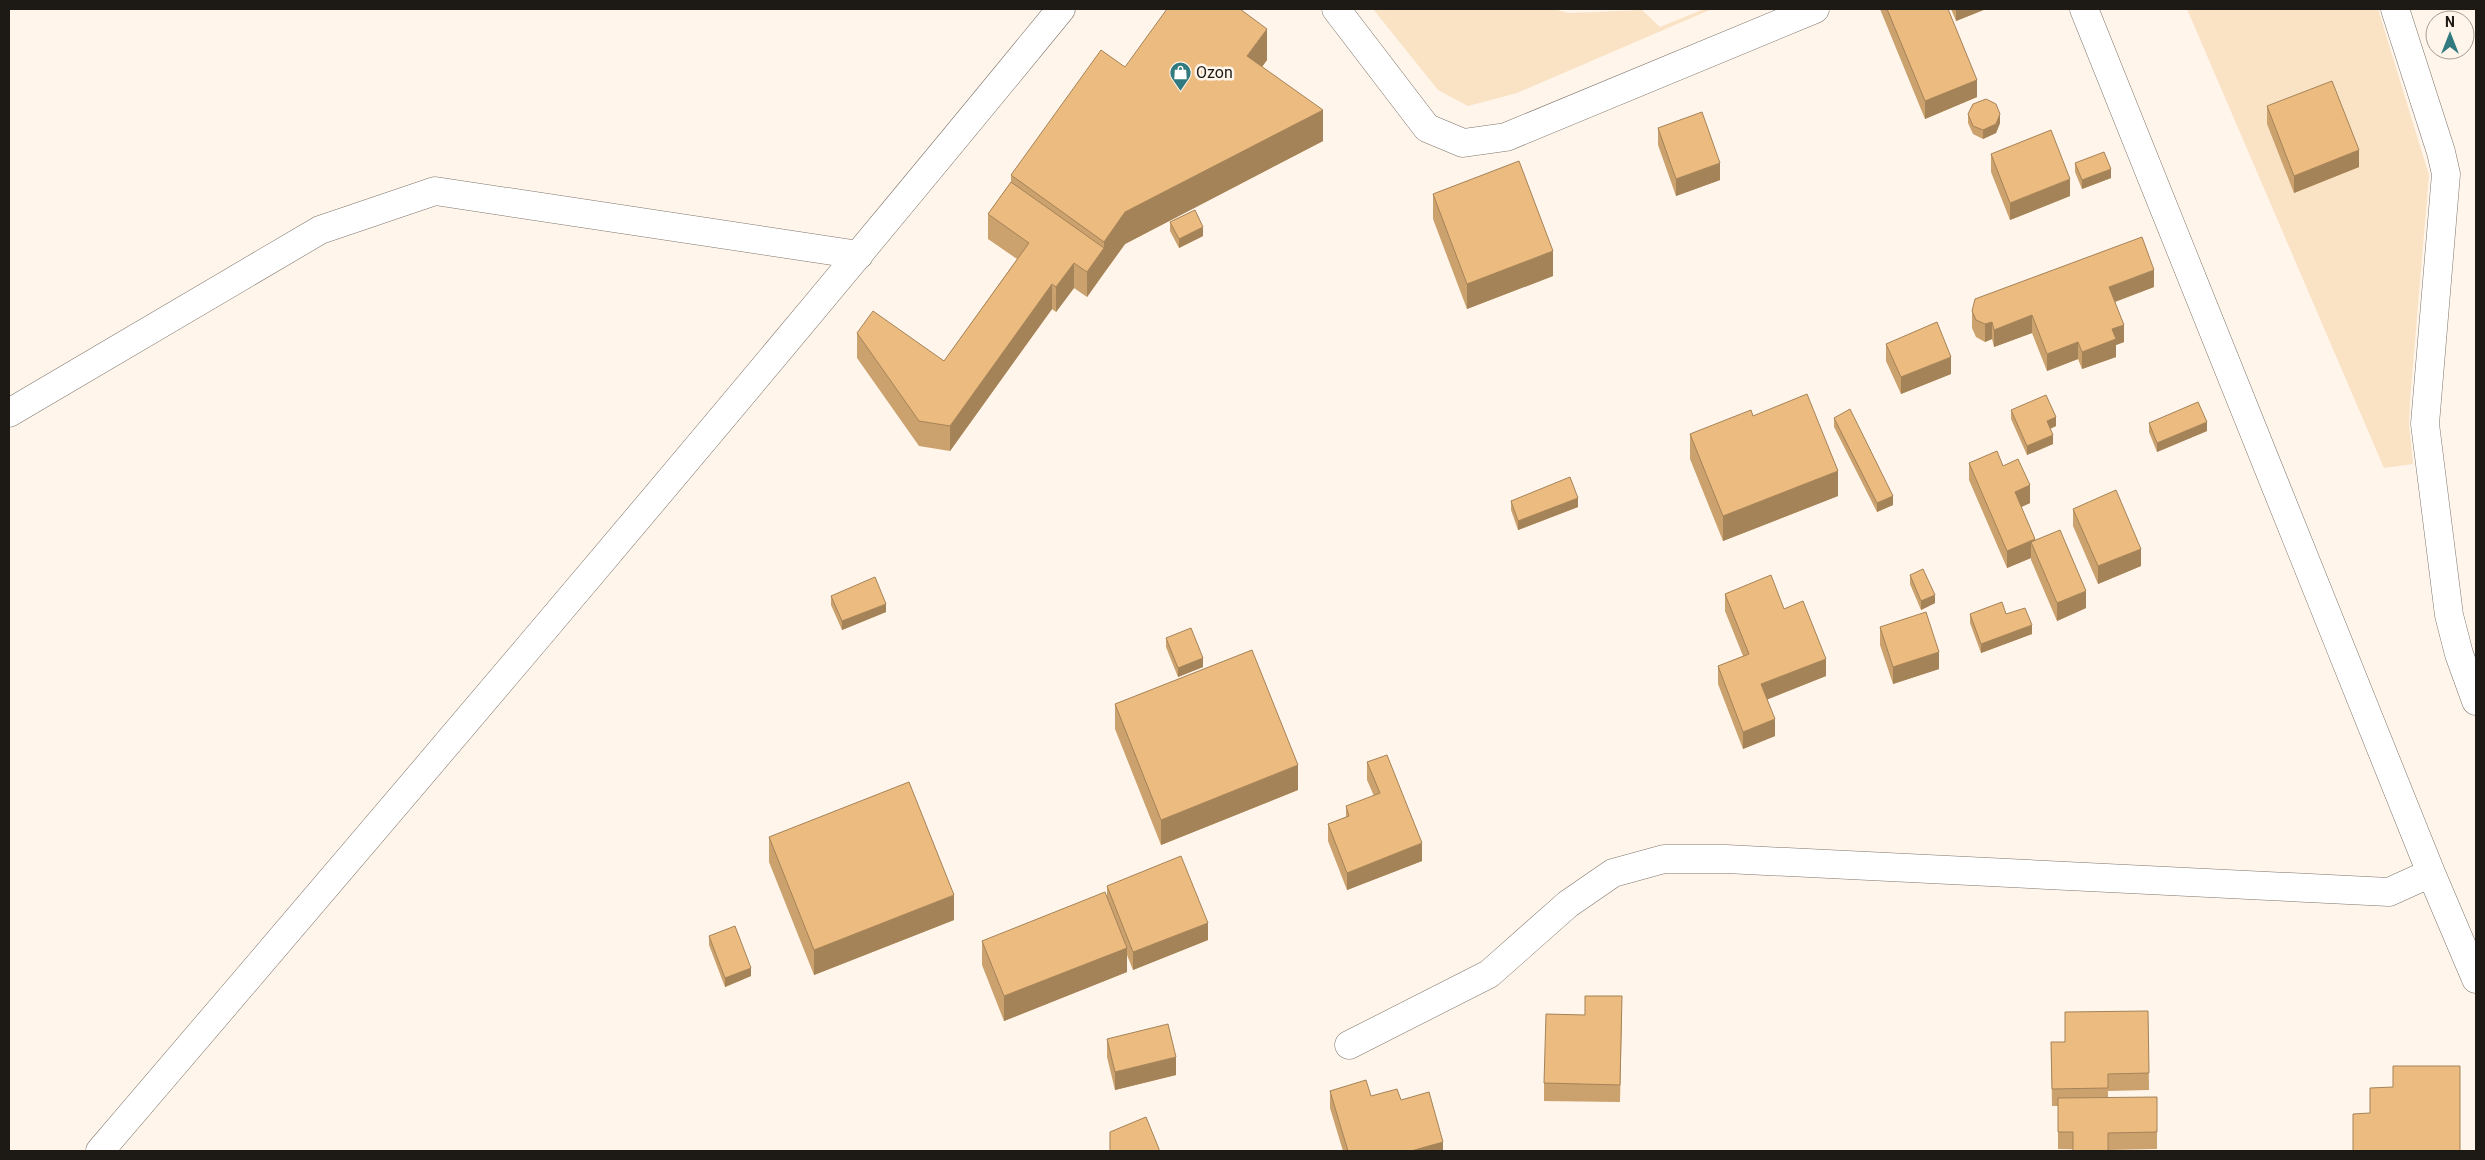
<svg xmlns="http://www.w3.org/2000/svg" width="2485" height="1160" viewBox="0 0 2485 1160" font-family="Roboto,sans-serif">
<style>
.green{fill:#fae2c5}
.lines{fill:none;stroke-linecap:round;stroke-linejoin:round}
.minor-casing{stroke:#7e756c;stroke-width:29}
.minor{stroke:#fff;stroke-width:28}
.wall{fill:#cba16d}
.shaded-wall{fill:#a58359}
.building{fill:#ecbb7f;stroke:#a58359}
.labels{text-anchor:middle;stroke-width:5;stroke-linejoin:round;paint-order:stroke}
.poi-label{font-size:16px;fill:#1d1a16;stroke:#fff5ea;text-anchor:start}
</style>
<rect width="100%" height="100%" fill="#fff5ea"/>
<path class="green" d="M1373 9H1553L1569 13 1642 10 1660 27 1704 9H1712L1517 93 1468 106 1438 90Z
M2187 9H2378L2429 175 2410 400 2409 425 2413 464 2384 468Z"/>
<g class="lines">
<defs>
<path id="minor" d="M1336 9 1427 128 1463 143 1506 137 1815 9
M2084 9 2431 873 2476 979
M2395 9 2441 152 2446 174 2425 424 2449 615 2459 654 2476 701
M9 413 320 230 435 191 859 255
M1349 1045 1489 974 1568 904 1613 873 1664 859H1726L2389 892 2431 873
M100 1151C423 773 746 394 1061 9"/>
</defs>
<use href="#minor" class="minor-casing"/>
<use href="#minor" class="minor"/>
</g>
<path class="wall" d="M1880 9H1948L1977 97 1925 119Z
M1951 9H1986L1956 21Z
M1267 60 1262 67 1323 141 1125 244 1087 297 1074 288 1056 312 1052 309 950 451 919 446 857 358V333L944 361 1017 259 988 239V214L1011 182V175L1125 67Z
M2267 106 2359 167 2294 193 2267 124Z
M1968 114 2000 123 1996 133 1983 139 1973 134 1968 123Z
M1658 128 1720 180 1676 196 1658 145Z
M1991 154 2070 196 2010 220 1991 172Z
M2075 163 2111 178 2082 189 2075 172Z
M1433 194 1553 276 1467 309 1433 219Z
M1170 222 1203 236 1179 248 1170 231Z
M2154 287 2115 302 2124 342 2116 345V357L2082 369 2078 359 2047 371 2032 333 1994 347 1992 339 1985 342 1976 337 1972 328V311Z
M1886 344 1951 374 1901 394 1886 361Z
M2011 410 2056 426 2050 429 2053 444 2027 455 2011 419Z
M1753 416 1838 496 1723 541 1690 459V434Z
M1834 418 1893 505 1877 512 1834 427Z
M2149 423 2207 431 2157 452 2149 432Z
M1969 463 2003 466 2030 503 2021 507 2035 541 2086 608 2057 621 2031 560V558L2007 568 1969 480Z
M1511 501 1578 507 1518 530 1511 510Z
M2073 509 2141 566 2098 584 2073 526Z
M1910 575 1935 603 1921 610 1910 584Z
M1725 594 1784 609 1826 676 1767 699 1775 736 1743 749 1718 684V666L1743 656 1725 611Z
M831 596 886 612 842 630 831 605Z
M1970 614H2006L2032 634 1981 653 1970 623Z
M1880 627 1939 669 1893 684 1880 645Z
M1166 638 1203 667 1178 677 1166 647Z
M1115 704 1298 790 1161 845 1115 729Z
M1367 762 1422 861 1347 890 1328 841V824L1346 817V806L1374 796 1367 780Z
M769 837 954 920 814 975 769 862Z
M1107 886 1208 940 1133 970 1127 955V972L1004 1021 982 965V941L1107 896Z
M709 936 751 976 725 987 709 945Z
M2148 1011 2149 1090 2108 1091V1098L2157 1097V1149L2108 1150 2058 1149V1106H2052L2051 1042H2065Z
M1622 1013 1620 1102 1544 1101V1083Z
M1107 1039 1176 1075 1115 1090 1107 1057Z
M1330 1091 1401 1100 1443 1151H1343L1330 1108Z"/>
<path class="shaded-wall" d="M1956 9H1986L1956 21Z
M1267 29V60L1247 87V56Z
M1977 80V97L1925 119V101Z
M1323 110V141L1125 244 1104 273V242L1125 212Z
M2000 114V123L1996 133 1983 139V130Z
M2359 150V167L2294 193V176Z
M1720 163V180L1676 196V179Z
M2111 169V178L2082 189V180Z
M2070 179V196L2010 220V203Z
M1203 227V236L1179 248V239Z
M1104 248V273L1087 297V272Z
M1553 251V276L1467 309V284Z
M1074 263V288L1056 312V287Z
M2154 270V287L2109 304V287Z
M1052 284V309L950 451V426Z
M2032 315V333L1994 347V330Z
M1992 322V339L1985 342V324Z
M2124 325V342L2116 345V357L2082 369V352L2112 329Z
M2078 342V359L2047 371V354Z
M1951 357V374L1901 394V377Z
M2056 417V426L2047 430V421Z
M2207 422V431L2157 452V443Z
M2053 435V444L2027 455V446Z
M1838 471V496L1723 541V516Z
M2030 485V503L2015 510V492Z
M1893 496V505L1877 512V503Z
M1578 498V507L1518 530V521Z
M2035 539V551L2031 542V558L2007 568V551Z
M2141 549V566L2098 584V566Z
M2086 591V608L2057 621V603Z
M1935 595V603L1921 610V601Z
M886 604V612L842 630V621Z
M2032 625V634L1981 653V644Z
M1939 652V669L1893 684V667Z
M1203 658V667L1178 677V668Z
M1826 659V676L1761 702V684Z
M1775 719V736L1743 749V732Z
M1298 765V790L1161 845V820Z
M1422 843V861L1347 890V873Z
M954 895V920L814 975V950Z
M1208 923V940L1133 970V952Z
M1127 948V972L1004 1021V996Z
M751 968V976L725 987V978Z
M1176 1057V1075L1115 1090V1072Z
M1443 1142V1151H1411Z"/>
<path class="building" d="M1167 9H1240L1267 29 1247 56 1323 110 1125 212 1104 242 1011 175 1101 50 1125 67Z
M1887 9H1948L1977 80 1925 101Z
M2332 81 2359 150 2294 176 2267 106Z
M1986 99 1996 104 2000 114 1996 124 1983 130 1973 126 1968 114 1973 104Z
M1702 112 1720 163 1676 179 1658 128Z
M2051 130 2070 179 2010 203 1991 154Z
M2104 152 2111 169 2082 180 2075 163Z
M1519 161 1553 251 1467 284 1433 194Z
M1011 182 1104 248 1087 272 1074 263 1056 287 1052 284 950 426 919 421 857 333 873 311 944 361 1029 243 988 214Z
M1195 210 1203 227 1179 239 1170 222Z
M2142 237 2154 270 2109 287 2124 325 2112 329 2116 339 2082 352 2078 342 2047 354 2032 315 1994 330 1992 322 1985 324 1976 320 1972 311 1975 299Z
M1937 322 1951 357 1901 377 1886 344Z
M1807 394 1838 471 1723 516 1690 434 1751 410 1753 416Z
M2046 395 2056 417 2047 421 2053 435 2027 446 2011 410Z
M2198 402 2207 422 2157 443 2149 423Z
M1850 409 1893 496 1877 503 1834 418Z
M1997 451 2003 466 2018 459 2030 485 2015 492 2035 539 2007 551 1969 463Z
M1570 477 1578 498 1518 521 1511 501Z
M2116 490 2141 549 2098 566 2073 509Z
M2060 530 2086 591 2057 603 2031 542Z
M1923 569 1935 595 1921 601 1910 575Z
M1771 575 1784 609 1803 601 1826 659 1761 684 1775 719 1743 732 1718 666 1749 654 1725 594Z
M875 577 886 604 842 621 831 596Z
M2002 602 2006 614 2025 608 2032 625 1981 644 1970 614Z
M1926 612 1939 652 1893 667 1880 627Z
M1191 628 1203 658 1178 668 1166 638Z
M1252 650 1298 765 1161 820 1115 704Z
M1387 755 1422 843 1347 873 1328 824 1349 816 1346 806 1380 793 1367 762Z
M909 782 954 895 814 950 769 837Z
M1181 856 1208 923 1133 952 1107 886Z
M1105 892 1127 948 1004 996 982 941Z
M735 926 751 968 725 978 709 936Z
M1585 996H1622L1620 1085 1544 1083 1546 1014 1585 1015Z
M2148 1011 2149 1073 2108 1074V1088L2052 1089 2051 1042H2065V1012Z
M1168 1024 1176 1057 1115 1072 1107 1039Z
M2393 1066H2460V1151H2353V1114L2370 1113V1088L2393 1087Z
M1366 1080 1371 1096 1397 1089 1401 1100 1429 1092 1443 1142 1411 1151H1348L1330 1091Z
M2157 1097V1132L2108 1133V1151H2073V1132H2058V1098Z
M1146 1117 1159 1149V1151H1110V1132Z"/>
<defs>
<symbol id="shop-pin" viewBox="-11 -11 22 30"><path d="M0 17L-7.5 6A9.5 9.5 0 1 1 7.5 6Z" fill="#317a7f" stroke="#fff5ea"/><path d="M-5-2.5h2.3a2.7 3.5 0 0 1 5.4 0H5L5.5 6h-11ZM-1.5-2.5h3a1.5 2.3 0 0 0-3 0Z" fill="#fff"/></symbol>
</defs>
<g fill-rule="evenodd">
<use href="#shop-pin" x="1168" y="60" width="25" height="34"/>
</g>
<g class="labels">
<g class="poi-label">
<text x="1196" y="78">Ozon</text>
</g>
</g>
<rect width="2485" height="1160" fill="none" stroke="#1d1a16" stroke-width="20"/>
<g transform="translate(2450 35)"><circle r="24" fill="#fff5ea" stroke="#a59d95"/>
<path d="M0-4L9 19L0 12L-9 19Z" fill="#317a7f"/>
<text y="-8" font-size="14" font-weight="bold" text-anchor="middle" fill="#1d1a16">N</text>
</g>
</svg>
